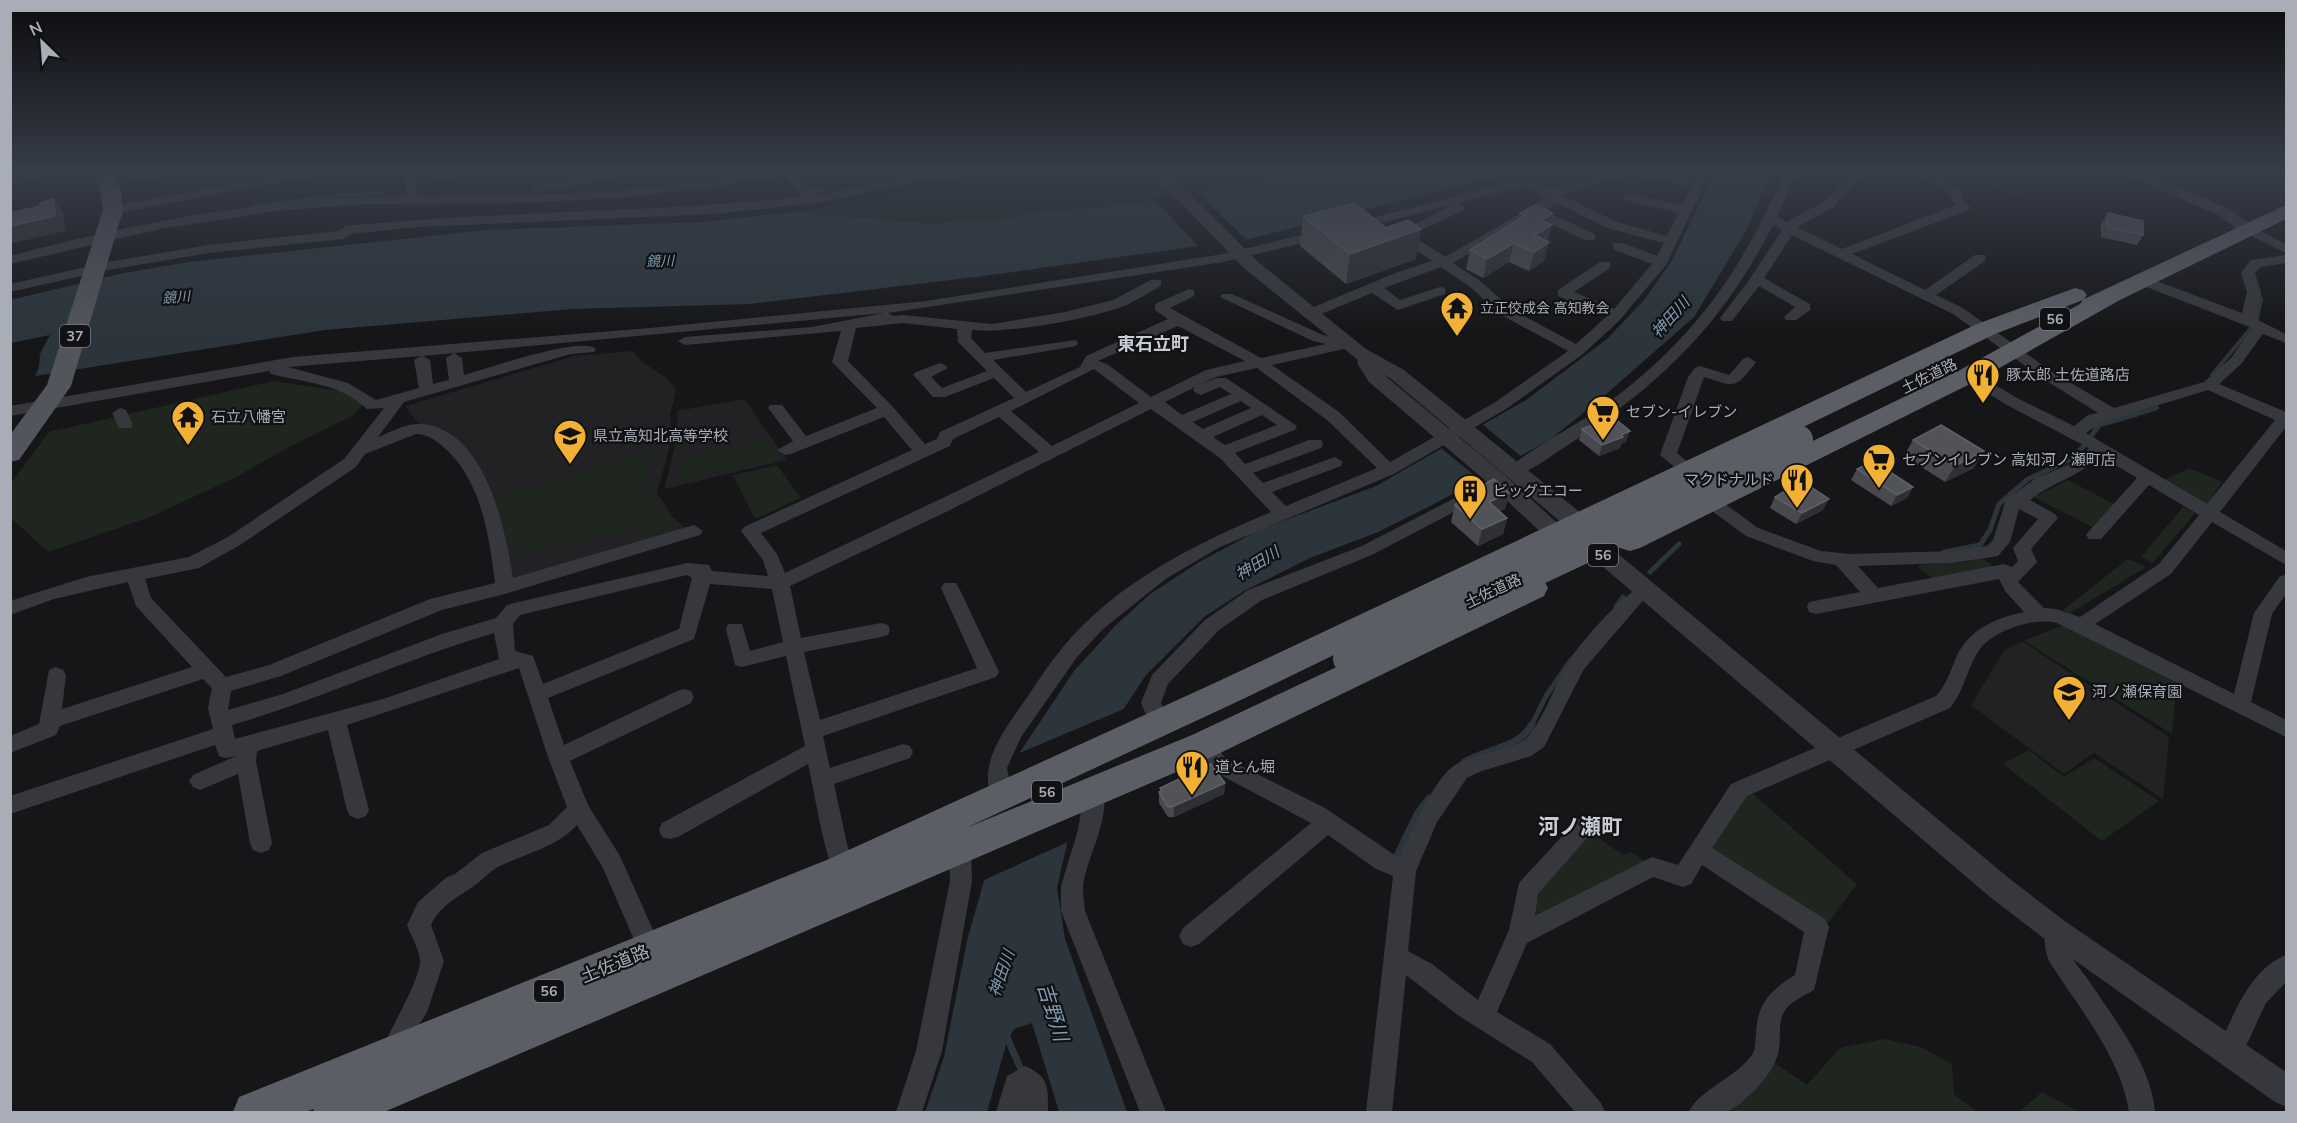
<svg xmlns="http://www.w3.org/2000/svg" width="2297" height="1123" viewBox="0 0 2297 1123" font-family="'Nunito Sans','Noto Sans JP',sans-serif">
<style>
.built{fill:#222225}
.green{fill:#1e261f}
.water{fill:#2c353c}
.pier{fill:#161618}
.lines{fill:none;stroke-linecap:round;stroke-linejoin:round}
.stream-far2{stroke:#2c353c;stroke-width:4}
.stream-far1{stroke:#2c353c;stroke-width:5}
.stream{stroke:#2c353c;stroke-width:7}
.minor{fill:#37383d;fill-rule:evenodd}
.tertiary{fill:#37383d;fill-rule:evenodd}
.primary{fill:#53555c;fill-rule:evenodd}
.trunk{fill:#5b5e65;fill-rule:evenodd}
.trunk-bridge{stroke:#5b5e65;stroke-width:30}
.wall{fill:#47494d}
.shaded-wall{fill:#2f3033}
.building{fill:#525359;stroke:#5f6168;stroke-width:1.5}
.labels{text-anchor:middle;stroke-width:4.5;stroke-linejoin:round;paint-order:stroke}
.far-water-label{font-size:14px;font-style:italic;fill:#7f9bb3;stroke:#111113}
.far-poi-label{font-size:14px;fill:#a8adb8;stroke:#111113;text-anchor:start}
.shield{fill:#111113;stroke:#7b7e86;stroke-width:1.5}
.shield-label{font-size:14px;font-weight:bold;fill:#a8adb8}
.poi-label{font-size:15px;fill:#a8adb8;stroke:#111113;text-anchor:start}
.street-label{font-size:15px;fill:#a8adb8;stroke:#111113}
.water-label{font-size:16px;font-style:italic;fill:#7f9bb3;stroke:#111113}
.quarter-label{font-size:18px;font-weight:bold;fill:#c9ccd4;stroke:#111113}
.near-street-label{font-size:18px;fill:#a8adb8;stroke:#111113}
.near-water-label{font-size:20px;font-style:italic;fill:#7f9bb3;stroke:#111113}
.near-quarter-label{font-size:21px;font-weight:bold;fill:#c9ccd4;stroke:#111113}
</style>
<rect width="100%" height="100%" fill="#161618"/>
<path class="built" d="M633 351 641 361 667 378 676 390 670 416 672 437 657 493 672 516 688 531 510 582 490 494 426 427 416 421 405 406 574 356Z
M744 399 787 460 664 489 678 434 677 411Z
M2023 642 2169 737 2163 799 2094 753 2064 774 1971 705 2005 649Z"/>
<path class="green" d="M958 173H1012L907 186Z
M1048 173H1296L1146 202 1028 214 1006 219 958 220 938 224 794 212C878 194 964 188 1048 173Z
M1968 173H2066L2015 196 1964 175Z
M274 381 346 392 363 405 352 416 293 445 234 478 150 517 48 552 11 518 10 485 49 432Z
M763 439 778 459 679 481 681 460 685 455Z
M655 450 657 453 652 456 642 485 654 487 655 496 674 524 671 528 645 535 634 530 610 535 607 532 517 558 513 545 511 547 494 501 499 496Z
M777 465 801 498 755 519 733 475Z
M2189 468 2222 482 2206 506 2165 480Z
M2068 480 2114 504 2092 527 2034 497Z
M2183 507 2195 513 2153 563 2141 557Z
M1981 558 1991 564V570L1933 580 1918 567 1920 565 1967 562Z
M2128 559 2146 567 2069 614 2063 610Z
M2066 624 2177 680 2172 734 2024 641Z
M2029 750 2064 777 2094 758 2159 801 2102 841 2003 764Z
M1753 794 1857 884 1828 923 1708 849 1741 796Z
M1589 831 1623 855 1630 852 1650 863 1537 918C1525 894 1574 849 1589 831Z
M1884 1039 1921 1047 1952 1064 1954 1094 1977 1112H1725L1745 1100 1772 1061 1807 1085 1840 1048Z
M2042 1092 2079 1112H2019Z"/>
<path class="water" d="M1296 173H1508L1248 239 976 277 749 304 572 309 325 330 35 376 39 367 40 354 50 335 11 343 10 300 124 273 189 262 486 230 702 222 794 212 938 224 958 220 1006 219 1028 214 1146 202Z
M1715 173H1770L1747 229 1694 317 1604 396 1551 439 1436 503 1378 532 1310 558 1244 591 1204 617 1146 675 1084 769 1057 888 1065 939 1127 1112H1059L1032 1023 1014 1029 1007 1041 987 1112H925L944 1057 967 941 1020 752 1074 671 1116 625 1149 595 1199 562 1259 530 1376 486 1526 400 1607 339 1644 300 1671 262Z"/>
<path class="pier" d="M1195 189 1215 209 1219 210 1220 214 1249 242 1199 247 1153 198Z
M1482 424 1523 458 1481 481 1440 447Z
M1131 706 1087 770 1070 841 982 881 1017 754Z"/>
<g class="lines">
<path class="stream-far2" d="M754 176 767 173
M136 178 165 173
M433 179 466 173
M252 207 334 196 382 193
M2257 319 2261 300 2258 292
M2212 375 2251 328
M2131 416 2157 408"/>
<path class="stream-far1" d="M1944 552 1980 545 1990 530 1999 504 2028 479 2069 460 2085 445 2099 425 2137 414
M1650 572 1679 544
M1616 607 1623 597
M1531 726 1546 696 1571 660"/>
<path class="stream" d="M1464 762C1488 748 1520 748 1532 724
M1395 860 1417 814 1429 798
M1006 1035 1022 1072"/>
<path class="minor" d="M289 173H314L308 177 113 214 107 210 113 206Z
M403 173H415L417 196C486 195 554 196 622 190 680 185 737 173 794 173L808 189 821 186 827 190 814 196 922 173H945L939 177 818 203 713 214 417 227 351 234 343 239 208 253 108 270 10 292V284L108 262 208 245 338 231 346 226C497 211 650 213 801 197L783 175 714 187 618 198 521 203 365 204 275 211 160 229 10 264V256C141 221 272 197 407 196Z
M599 173H623L617 177 537 193 531 189 537 185Z
M1612 173H1634L1561 195 1617 222 1667 236 1678 213 1624 200 1622 197 1628 193 1682 206 1691 187 1639 176 1637 173H1661L1694 180 1698 173H1710L1666 265 1619 321 1583 354 1506 409 1394 474 1220 547 1167 578 1103 629 1077 657 1021 737 1007 768 1012 794 1009 800 1001 803 993 800C977 767 1002 733 1021 706 1035 686 1048 665 1063 647 1117 582 1195 544 1271 512L1220 458 1151 409 946 512 790 586 801 638 881 623 888 625 890 630 888 635 881 637 804 652 820 720 977 668 941 588 944 583H956L959 588 999 672 996 677 823 736 830 768 903 744 910 746 913 752 910 758 834 784 847 844 858 878 855 885 847 888 839 885C822 848 817 804 808 764L678 837 670 839 662 837 659 830 662 823 805 746 786 656 742 667 735 665 726 629 728 624H742L750 651 783 642 772 589 710 584 694 639 548 698 564 745 677 691 684 689 691 691 694 697 691 703 570 761 588 805 620 856 662 950 658 958 650 961 642 958 603 868 577 825C557 847 527 853 500 866 489 871 481 882 471 888 456 898 438 908 431 925L444 961 427 1012 411 1038 401 1063 392 1066 383 1063 379 1054C388 1034 421 979 420 960 419 949 411 935 407 925L418 902 447 877 455 874 482 853 549 825 567 807 548 757 519 668 347 725 369 810 366 816 358 819 350 816 347 810 328 730 257 751 256 761 272 843 269 850 261 853 253 850 250 843 238 774 200 790 193 787 189 781 193 775 236 756 226 758 219 756 215 745 10 814V796L213 729 208 708 212 688 203 679 60 726 56 735 10 753V736L39 724 49 670 56 667 63 670 66 675 62 709 192 667 136 606 128 582 54 599 10 615V601L86 577 189 557 228 537 344 459 384 408 367 409C340 383 305 383 271 374L269 371 10 416V406L293 357 650 328 926 301 1223 254 1323 230 1328 231V237L1223 262 888 313 894 316 903 315 992 324 1065 312 1113 300 1151 280H1161V286C1149 292 1136 301 1124 306 1090 319 1007 334 972 330L971 338 985 353 1076 340 1078 343 1076 346 1071 347 993 360 1026 392 1080 367 1086 356 1168 319 1155 310V304L1189 289 1194 290V296L1170 308 1261 358 1326 344 1313 341 1220 297 1222 294H1232L1323 335 1353 341 1355 344 1353 347 1272 365 1339 412 1390 462 1494 403 1568 351 1503 316 1470 287 1441 267 1384 288 1400 300 1440 287 1445 288V294L1398 310 1372 293 1314 317H1304L1302 314 1304 311 1398 272 1432 261 1394 235 1454 204 1353 231 1346 227 1348 224 1525 178 1550 189ZM1524 186 1547 198 1445 257 1411 235 1464 210 1465 207 1459 203ZM1557 203 1607 228 1664 243 1657 256 1623 243H1613V249L1652 264 1614 309 1574 292 1610 268V262H1600L1558 290V296L1607 316 1576 344 1513 310 1480 281 1453 263 1535 216 1585 240H1595V234L1544 211ZM884 313 812 327 685 337 678 341 685 345 841 331 832 362 877 408 806 436 782 405H770L768 408 793 441 777 450 785 455 791 454 884 417 912 450 744 527 741 531 763 560 768 576 712 571 709 565 687 563 514 603 507 605 496 618 442 634 283 694 228 710 231 691 281 676 442 610 505 594 700 535 703 531 694 525 513 578C505 528 486 431 423 424 408 422 391 432 378 437L404 402 571 354 594 352 596 349C583 335 485 369 464 375L462 358 454 353 446 358 449 380 433 384 430 360 423 356ZM903 323 957 329 958 342 987 371 942 388 931 377 948 368 945 365 940 363 916 372 913 375 916 378 933 397H945L994 378 1014 398 940 432 937 439 925 444 893 407 848 361 856 328ZM1178 326 1245 361 1206 370 1151 397 1107 364 1098 361ZM421 356 414 360 419 388 376 400 348 383 288 367ZM1257 368 1327 420 1377 468 1286 506 1272 492 1341 466 1343 462 1335 457 1263 483 1253 473 1321 448 1323 444 1321 440H1309L1245 464 1235 453 1295 430 1297 426 1226 378H1216L1197 386 1216 377ZM1094 369 1139 403 1052 446 1011 411ZM1195 387 1193 390 1196 393 1201 395 1220 387 1231 394 1182 415 1165 402ZM1241 401 1251 408 1203 429 1193 422ZM1262 415 1277 425 1225 445 1213 437ZM999 417 1039 452 785 573 777 554 761 533 950 446 953 439ZM416 434C426 434 434 439 441 445 481 477 489 535 495 583L430 599 269 665 226 677 151 598 145 579 199 568 240 545 356 467 365 454ZM687 575 692 578 679 629 543 684 533 656 515 651 513 624 520 615ZM494 633 499 659 383 699 235 739 232 725C321 699 405 659 494 633Z
M1784 173H1796L1777 217 1787 222C1797 215 1809 210 1820 204 1841 191 1841 173 1870 173L1850 188 1832 208 1797 227 1842 249 1956 205 1948 192 1916 173H1931L1961 189 1963 192 1961 195 1970 207 1969 210 1852 254 1925 290 1975 255H1985V261L1936 295 1963 308 2052 372 2114 408 2204 382 2231 358 2252 328 2139 284V278H2149L2242 313 2247 292 2241 273 2251 260 2286 255V263L2260 267 2255 273 2261 292 2256 319 2286 334V343L2263 334 2241 364 2219 384 2286 412V427L2220 512 2286 551V565L2212 522 2171 574 2095 624 2234 694 2254 613 2280 576 2286 575V594L2272 614 2251 702 2286 720V737L2057 623C2035 617 1994 630 1980 649 1967 667 1965 690 1950 708L1747 796 1712 848 1825 919 1829 927 1814 990C1804 996 1789 1002 1784 1012 1777 1024 1782 1041 1778 1054 1773 1074 1745 1104 1726 1112 1717 1115 1698 1113 1689 1112 1698 1091 1736 1077 1751 1056 1756 1050 1755 1042 1756 1034 1757 1004 1770 990 1795 975L1804 932 1702 865 1691 884 1683 887 1653 877 1527 943 1497 1012 1550 1044 1601 1103 1605 1112H1575L1532 1062 1459 1016 1406 975 1392 1112H1366L1393 876 1376 869 1328 835 1199 944 1191 947 1183 944 1179 936 1183 928 1311 823 1211 770 1194 745 1197 739 1204 737 1211 739 1225 758 1325 808 1399 858C1410 834 1434 778 1455 765 1475 752 1517 752 1530 734 1547 712 1555 684 1569 661 1581 642 1626 590 1646 584L1653 586 1655 591 1641 603 1584 669 1544 747 1531 756 1479 772 1467 778 1437 822 1416 871 1408 951 1432 964 1478 1000 1509 930 1519 883 1579 818 1587 816 1595 818 1598 825 1538 894 1535 916 1652 857 1678 865 1731 784 1936 696C1946 685 1950 673 1955 660 1968 629 1994 619 2024 612L2005 591 1999 579 1816 614 1809 612 1807 607 1809 602 1860 592 1836 565 1813 561 1746 536 1705 506 1702 502 1705 498H1717L1758 528 1821 551 1851 554 1953 551 1987 546 1993 540 2006 500 2036 478 2073 463 2089 448 2005 404 1964 378 1961 375 1964 372H1974L2017 398 2074 426 2088 415 2098 413 2042 378 1953 314 1792 235 1764 278 1810 304V310L1796 320H1786L1784 317 1795 307 1759 286 1732 321H1722L1720 318 1747 283 1782 230 1773 225C1723 323 1665 380 1574 441 1556 452 1535 470 1515 475L1507 470C1513 460 1582 421 1598 410 1689 345 1740 276 1784 173ZM2208 390 2275 420 2207 504 2086 433 2100 423ZM2101 456 2137 478 2089 531 2086 535 2089 539H2101L2149 485 2199 515 2159 564 2080 617 2056 609 2044 608 2018 582 2037 562 2031 549 2058 518 2055 514 2030 500C2053 482 2080 476 2101 456ZM2019 509 2038 519 2013 548 2018 561 2012 567 2004 564 1878 588 1858 566 1953 563 1998 556 2010 542Z
M2250 226 2286 244V253L2245 233 2243 230Z
M1748 357 1756 362C1735 390 1735 387 1704 377L1677 453 1697 470 1695 474H1683L1660 455 1688 377 1695 368 1700 366 1729 375 1743 359Z
M120 408 126 410 133 424 131 428H119L112 413Z
M1478 486 1486 492 1484 496 1374 554 1262 600 1219 630 1168 684 1161 703 1169 723 1166 729 1159 731 1152 729 1141 703 1152 675 1205 620 1248 590 1362 546Z
M1093 784 1101 787C1114 813 1085 860 1083 887 1083 895 1084 903 1085 911L1166 1112H1140L1061 911V886L1078 830 1085 787Z
M960 838 968 841 971 848 972 881 942 1051 922 1112H896L916 1051 950 881 949 848 952 841Z
M2056 920 2064 923C2068 933 2066 941 2069 950 2072 961 2083 972 2089 981 2114 1019 2152 1066 2155 1112H2129C2121 1057 2078 1007 2049 961 2044 949 2043 935 2048 923Z
M2286 955V982L2266 1003 2239 1061 2230 1064 2221 1061 2217 1052C2232 1018 2249 969 2286 955Z
M1025 1066C1050 1077 1048 1088 1048 1112H996L1007 1076Z"/>
<path class="tertiary" d="M20 173H44L41 176 10 186V176Z
M1152 173H1169L1257 261 1366 349 1404 370 1587 518 1611 548 2010 879 2066 922 2286 1072V1107L2275 1102 2046 940 1990 897 1595 560 1584 544 1574 550 1548 539 1487 482 1369 382 1357 363 1358 360 1245 269ZM1383 374 1390 378 1575 534 1564 529 1501 472Z
M2122 173H2143L2230 209 2258 230 2256 234H2244L2218 215Z"/>
<path class="primary" d="M94 173H114L121 192 123 210 71 386 19 460 10 462V435L47 385 103 210 101 192Z"/>
<path class="trunk" d="M2286 205V219L2120 300 1978 380 1640 548 1630 551 1620 548 1615 541 1620 534 1960 370 2080 304 2083 300 1995 334 1243 699 966 828 1192 735 1522 580 1533 577 1544 580 1548 588 1544 596 1216 755 384 1112H313L314 1109 305 1112H233L239 1097 829 859 1219 681 1977 324 2075 288 2083 290 2087 295 2084 299Z"/>
<path class="trunk-bridge" d="M1348 659 1591 545 1798 440"/>
</g>
<path class="wall" d="M1520 213H1553L1547 241 1544 261 1529 271 1509 262 1483 278 1466 269 1470 250 1519 219Z
M2108 213 2143 235 2137 245 2101 237V223Z
M1303 216 1416 259 1346 284 1300 246Z
M1582 429 1626 442 1621 444 1620 448 1599 456 1579 440Z
M1913 440 1974 468 1945 482 1904 456Z
M1857 469 1913 487 1907 498 1891 506 1851 480Z
M1509 493 1505 509 1500 511 1507 518 1503 534 1478 546 1451 522 1455 505Z
M1775 497 1823 510 1796 524 1770 508Z
M1225 783 1224 794 1174 817H1168L1159 803V792H1160V788Z"/>
<path class="shaded-wall" d="M54 199 64 215 65 231 10 244V226Z
M1553 213 1550 225H1552L1547 243 1534 235 1541 220Z
M1421 229 1416 259 1346 284 1350 254Z
M1549 242 1544 261 1529 271 1534 252Z
M1514 243 1509 262 1483 278 1487 259Z
M1630 431 1626 442 1621 444 1620 448 1599 456 1602 445 1621 435Z
M1984 451 1974 468 1945 482 1955 466Z
M1913 487 1907 498 1891 506 1897 495Z
M1509 493 1505 509 1485 519 1489 502Z
M1829 499 1823 510 1796 524 1802 513Z
M1507 518 1503 534 1478 546 1482 529Z
M1225 783 1224 794 1174 817V806Z"/>
<path class="building" d="M54 199 55 216 10 226V213L40 206V203Z
M1355 203 1386 228 1408 220 1421 229 1350 254 1303 216Z
M1535 205 1553 213 1541 220 1552 225 1534 235 1549 242 1534 252 1514 243 1487 259 1470 250 1526 215 1520 213Z
M2108 213 2143 221V235L2107 227Z
M1613 417 1630 431 1621 435 1623 437 1602 445 1582 429Z
M1941 425 1984 451 1955 466 1913 440Z
M1873 461 1913 487 1897 495 1857 469Z
M1494 479 1509 493 1489 502 1507 518 1482 529 1455 505 1465 494Z
M1802 481 1829 499 1802 513 1775 497Z
M1211 764 1225 783 1174 806 1168 807 1159 792 1162 791 1160 788Z"/>
<linearGradient id="sky" x2="0" y2="1"><stop stop-color="#0c0c0d"/><stop offset="0.52" stop-color="#363c48"/><stop offset="1" stop-color="#363c48" stop-opacity="0"/></linearGradient>
<rect width="2297" height="330" fill="url(#sky)"/>
<defs>
<symbol id="temple-pin" viewBox="-11 -11 22 30"><path d="M0 17L-7.5 6A9.5 9.5 0 1 1 7.5 6Z" fill="#f2b134" stroke="#111113"/><path d="M0-6L5-2H3V0L6.5 2.5H4V6H1.5V3h-3V6H-4V2.5H-6.5L-3 0V-2H-5Z" fill="#111"/></symbol>
<symbol id="restaurant-pin" viewBox="-11 -11 22 30"><path d="M0 17L-7.5 6A9.5 9.5 0 1 1 7.5 6Z" fill="#f2b134" stroke="#111113"/><path d="M-5-6h1v4h1v-4h1v4h1v-4h1v5L-1.5 .5V6h-2V.5L-5-1ZM5-6V6H3V1.5H1.5Q1.5-4 5-6Z" fill="#111"/></symbol>
<symbol id="supermarket-pin" viewBox="-11 -11 22 30"><path d="M0 17L-7.5 6A9.5 9.5 0 1 1 7.5 6Z" fill="#f2b134" stroke="#111113"/><path d="M-6-5.5h2.5l.6 2H6L4.5 2H-2.5L-4.4-4H-6ZM-1.5 3.2a1.3 1.3 0 1 0 .1 0ZM3 3.2a1.3 1.3 0 1 0 .1 0Z" fill="#111"/></symbol>
<symbol id="school-pin" viewBox="-11 -11 22 30"><path d="M0 17L-7.5 6A9.5 9.5 0 1 1 7.5 6Z" fill="#f2b134" stroke="#111113"/><path d="M0-5L7-2L0 1L-7-2ZM-4 1L0 2.5L4 1V4Q0 6-4 4Z" fill="#111"/></symbol>
<symbol id="building-pin" viewBox="-11 -11 22 30"><path d="M0 17L-7.5 6A9.5 9.5 0 1 1 7.5 6Z" fill="#f2b134" stroke="#111113"/><path d="M-4-6H4V6H1V3H-1V6H-4ZM-2.5-4.3h1.7v1.8h-1.7ZM.8-4.3h1.7v1.8H.8ZM-2.5-1h1.7V.8h-1.7ZM.8-1h1.7V.8H.8Z" fill="#111"/></symbol>
</defs>
<g fill-rule="evenodd">
<use href="#temple-pin" x="1438" y="289" width="38" height="52"/>
<use href="#restaurant-pin" x="1964" y="356" width="38" height="52"/>
<use href="#supermarket-pin" x="1584" y="393" width="38" height="52"/>
<use href="#temple-pin" x="169" y="398" width="38" height="52"/>
<use href="#school-pin" x="551" y="417" width="38" height="52"/>
<use href="#supermarket-pin" x="1860" y="441" width="38" height="52"/>
<use href="#restaurant-pin" x="1778" y="461" width="38" height="52"/>
<use href="#building-pin" x="1451" y="472" width="38" height="52"/>
<use href="#school-pin" x="2050" y="673" width="38" height="52"/>
<use href="#restaurant-pin" x="1173" y="748" width="38" height="52"/>
</g>
<g class="labels">
<g class="far-water-label">
<text transform="translate(660 261) rotate(-2)" y="5">鏡川</text>
<text transform="translate(176 297) rotate(-5)" y="5">鏡川</text>
</g>
<g class="far-poi-label">
<text x="1480" y="313">立正佼成会 高知教会</text>
</g>
<g class="shield">
<rect x="2040" y="308" width="30" height="22" rx="4.5"/>
<rect x="60" y="325" width="30" height="22" rx="4.5"/>
<rect x="1588" y="544" width="30" height="22" rx="4.5"/>
<rect x="1032" y="781" width="30" height="22" rx="4.5"/>
<rect x="534" y="980" width="30" height="22" rx="4.5"/>
</g>
<g class="shield-label">
<text x="2055" y="324">56</text>
<text x="75" y="341">37</text>
<text x="1603" y="560">56</text>
<text x="1047" y="797">56</text>
<text x="549" y="996">56</text>
</g>
<g class="poi-label">
<text x="2006" y="380">豚太郎 土佐道路店</text>
<text x="1626" y="417">セブン-イレブン</text>
<text x="211" y="422">石立八幡宮</text>
<text x="593" y="441">県立高知北高等学校</text>
<text x="1902" y="465">セブンイレブン 高知河ノ瀬町店</text>
<text x="1774" y="485" text-anchor="end">マクドナルド</text>
<text x="1493" y="496">ビッグエコー</text>
<text x="2092" y="697">河ノ瀬保育園</text>
<text x="1215" y="772">道とん堀</text>
</g>
<g class="street-label">
<text transform="translate(1929 376) rotate(-26)" y="5">土佐道路</text>
<text transform="translate(1493 591) rotate(-25)" y="5">土佐道路</text>
</g>
<g class="water-label">
<text transform="translate(1670 317) rotate(-48)" y="6">神田川</text>
<text transform="translate(1257 563) rotate(-32)" y="6">神田川</text>
<text transform="translate(1001 973) rotate(-71)" y="6">神田川</text>
</g>
<g class="quarter-label">
<text x="1153" y="350">東石立町</text>
</g>
<g class="near-street-label">
<text transform="translate(615 964) rotate(-22)" y="6">土佐道路</text>
</g>
<g class="near-water-label">
<text transform="translate(1053 1012) rotate(73)" y="7">吉野川</text>
</g>
<g class="near-quarter-label">
<text x="1580" y="834">河ノ瀬町</text>
</g>
</g>
<rect width="2297" height="1123" fill="none" stroke="#a8adb8" stroke-width="24"/>
<g transform="translate(42 42) rotate(335)" stroke="#111113" stroke-width="4.5" paint-order="stroke">
<path d="M0-4.5L10 22L0 15L-10 22Z" fill="#a8adb8"/>
<text y="-9" font-size="16" font-weight="bold" text-anchor="middle" fill="#a8adb8">N</text>
</g>
</svg>
